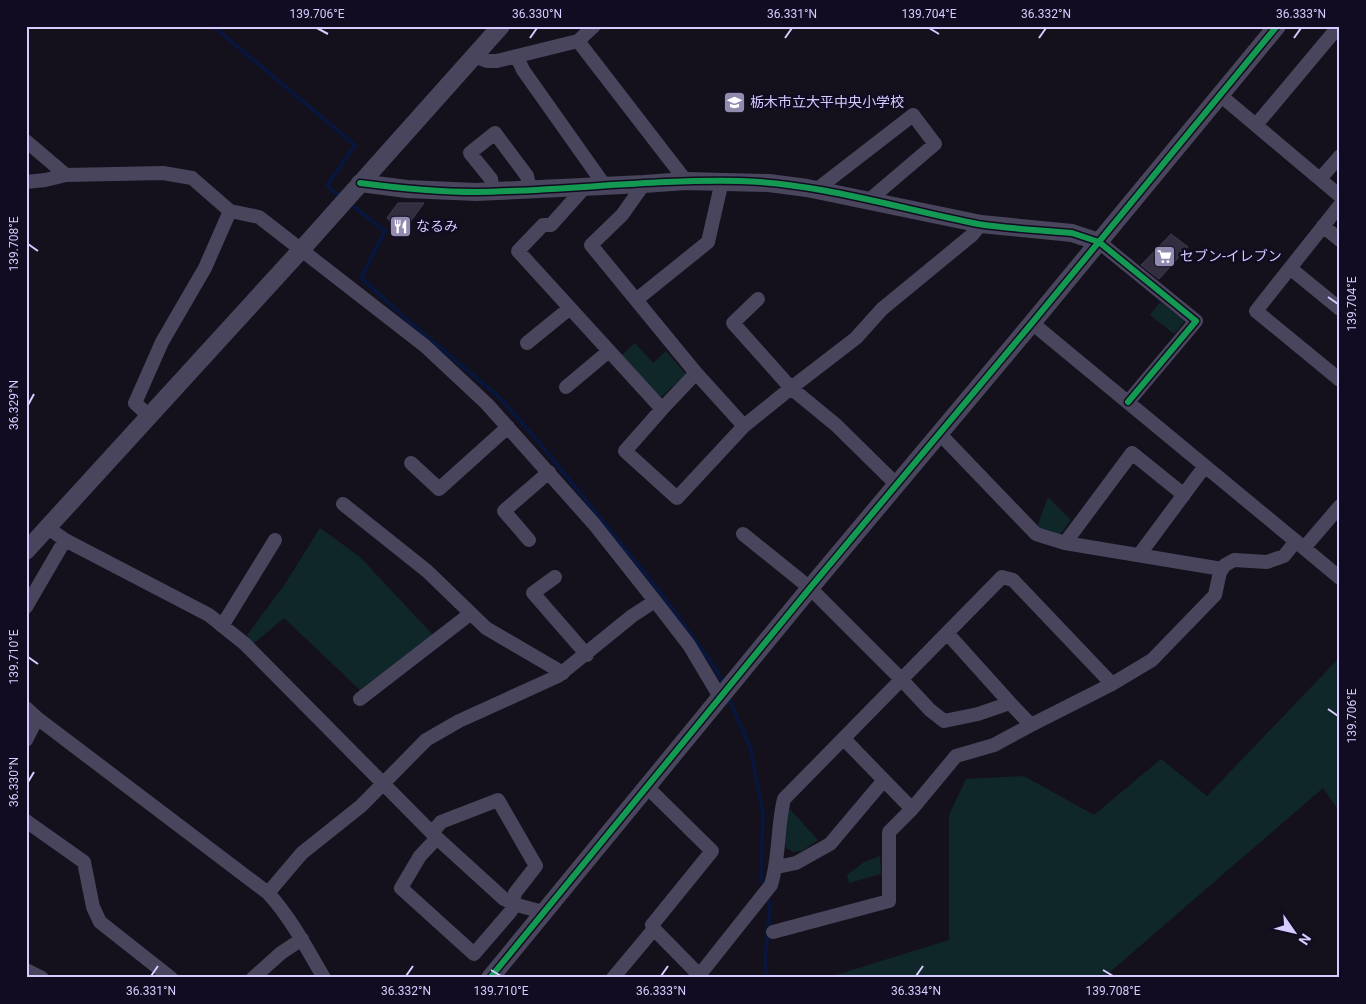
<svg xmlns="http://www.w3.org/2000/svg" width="1366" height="1004" viewBox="0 0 1366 1004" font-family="Roboto,'Noto Sans JP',sans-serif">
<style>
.green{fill:#102729}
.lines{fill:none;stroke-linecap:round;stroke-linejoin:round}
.stream{stroke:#08163c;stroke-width:4}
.building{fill:#322e3f;stroke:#413a51}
.minor{stroke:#48455d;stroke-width:14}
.tertiary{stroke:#48455d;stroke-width:18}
.cycleway-casing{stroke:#110c21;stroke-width:9}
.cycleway{stroke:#139951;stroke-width:6}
.ticks{fill:none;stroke:#d6ccff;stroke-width:2}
.labels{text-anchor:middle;stroke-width:5;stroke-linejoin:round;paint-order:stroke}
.poi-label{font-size:14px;fill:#d6ccff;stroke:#110c21;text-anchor:start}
.neatline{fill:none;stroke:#d6ccff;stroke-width:2}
.ticks-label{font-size:12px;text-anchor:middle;fill:#d6ccff}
</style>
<rect width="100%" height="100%" fill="#14111c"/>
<path class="green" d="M1160 302 1185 321 1174 334 1150 315Z
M635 343 653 363 666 351 686 374 659 399 621 356Z
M1048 497 1071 520 1058 537 1036 530Z
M320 528 360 557 433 635 360 690 284 618 253 644 247 635 285 584Z
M1340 657V812L1323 788 1103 978H826L949 940V815L966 779 1024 776 1094 815 1161 759 1207 796Z
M788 807 818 840 802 851 793 852 786 848 785 839Z
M880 856 881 874 849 883 847 875 864 862Z"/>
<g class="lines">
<path class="stream" d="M213 26 355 145 327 186 341 197
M349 203 385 231 361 278 413 325 498 396 537 440 660 592 716 669 724 686
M728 697 750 747 763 813 761 873 764 886
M767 896 770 908 765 959 767 978"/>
</g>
<path class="building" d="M398 203H424L401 234 387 218Z
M1171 234 1188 247 1159 279 1141 265Z"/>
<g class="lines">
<path class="minor" d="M578 41 594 26
M474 56 487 61H497L578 41 686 181
M517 57 523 70 605 186
M1220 95 1340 196
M1256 125 1339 26
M26 141 66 175
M1320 179 1340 156
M26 182 45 180 66 175 163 173 192 178 230 211 259 217 425 346 487 404 594 524 655 601 689 645 720 697
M644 184 622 215 591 245 696 373 744 426 791 388 836 425 896 484
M585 187 551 225H543L518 251 662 409 696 373
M816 190 913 115 935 144 868 201
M493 191 491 179 470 153 495 133 527 176 530 189
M1340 205 1256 311 1340 380
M1323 226 1340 240
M1099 242 1196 321 1128 402
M1290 268 1340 309
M758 299 733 323 791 388 856 338 882 309 972 235 981 224
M636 300 708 242 722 181
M1032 323 1304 548 1340 506
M527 343 570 308
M566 387 609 351
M662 409 625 451 677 498 744 426
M149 416 135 403 162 342 205 268 230 211
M939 433 1036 534 1065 543 1222 569
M411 463 439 489 508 427
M343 504 427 571 486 628 563 673
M48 528 65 540 209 615 245 644 437 838 504 899 513 904 543 912
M743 534 810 588 902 680 930 710 944 721 978 714 1010 703 1031 725 1112 684 1152 660 1215 595 1220 572 1225 565 1234 560 1267 562 1284 556 1296 541
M529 540 504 511 549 472
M1065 543 1132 453 1184 495
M1304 548 1340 578
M1139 555 1205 466
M555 577 533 593 587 655
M26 607 65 540
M222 626 275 540
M947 633 1010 703
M360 699 470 614
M26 708 37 718 268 893C291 918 307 949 324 978
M26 740 37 718
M912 809 956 756 994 745 1031 725
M26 821 84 862 93 907 100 922 171 978
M432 833 441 822 498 800 536 866 515 893 511 911 474 954 401 888 420 856 437 838
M777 867 796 863 830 844 884 780
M268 893 302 853 361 806 426 740 459 721 558 676 632 616 655 601
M654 929 702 978
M773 932 889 901V832L912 809 844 739
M26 970 42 978
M253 978 281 953 302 939
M613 978 654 929 652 925 712 851 647 787
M697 978 771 885C780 856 777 827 784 799L1002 577 1013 580 1112 684"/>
<path class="tertiary" d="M360 183 407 189 476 192 644 184 686 181 769 183 807 188 981 224 1072 233 1099 242
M26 551 301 250 501 26
M490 978 810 588 1032 323 1277 26"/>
<defs>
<path id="cycleway" d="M360 183C398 188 437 192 476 192 564 191 652 179 740 181 819 183 901 209 978 224 1009 229 1041 230 1072 233L1099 242 1196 321 1128 402
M490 978 810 588 1032 323 1277 26"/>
</defs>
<use href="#cycleway" class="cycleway-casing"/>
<use href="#cycleway" class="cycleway"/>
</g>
<path class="ticks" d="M317 28 328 34M929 28 939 34M530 38 537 28M785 38 792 28M1039 38 1046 28M1294 38 1301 28M28 244 38 251M1328 297 1338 304M28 405 34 394M28 657 38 664M1328 709 1338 716M28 782 34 772M491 970 501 976M1103 970 1113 976M151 976 158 966M406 976 413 966M661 976 668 966M916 976 923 966"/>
<defs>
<symbol id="school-square" viewBox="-11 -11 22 22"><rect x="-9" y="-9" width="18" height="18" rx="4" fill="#928bb0" stroke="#110c21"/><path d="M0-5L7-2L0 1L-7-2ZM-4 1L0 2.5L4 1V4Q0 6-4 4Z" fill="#fff"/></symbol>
<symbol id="restaurant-square" viewBox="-11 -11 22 22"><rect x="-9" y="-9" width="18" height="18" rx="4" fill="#928bb0" stroke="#110c21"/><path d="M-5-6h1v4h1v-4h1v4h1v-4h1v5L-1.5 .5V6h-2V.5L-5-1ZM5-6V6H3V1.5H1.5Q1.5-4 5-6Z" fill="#fff"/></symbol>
<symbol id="supermarket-square" viewBox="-11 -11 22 22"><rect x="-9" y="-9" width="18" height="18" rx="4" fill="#928bb0" stroke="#110c21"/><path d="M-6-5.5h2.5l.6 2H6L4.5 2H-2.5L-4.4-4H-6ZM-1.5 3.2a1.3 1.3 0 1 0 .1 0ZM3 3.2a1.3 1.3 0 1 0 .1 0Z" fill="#fff"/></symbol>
</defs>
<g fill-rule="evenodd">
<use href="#school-square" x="722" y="90" width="25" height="25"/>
<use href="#restaurant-square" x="388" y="214" width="25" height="25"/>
<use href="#supermarket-square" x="1152" y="244" width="25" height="25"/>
</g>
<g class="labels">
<g class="poi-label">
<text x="750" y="107">栃木市立大平中央小学校</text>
<text x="416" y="231">なるみ</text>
<text x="1180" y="261">セブン-イレブン</text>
</g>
</g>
<rect width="1366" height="1004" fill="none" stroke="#110c21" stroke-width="55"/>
<g transform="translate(1294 932) rotate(124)" stroke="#110c21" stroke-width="4" paint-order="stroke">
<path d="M0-4L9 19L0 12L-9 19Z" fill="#d6ccff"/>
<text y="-8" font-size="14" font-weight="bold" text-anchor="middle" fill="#d6ccff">N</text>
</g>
<rect x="28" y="28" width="1310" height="948" class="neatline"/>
<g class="ticks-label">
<text x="317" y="18">139.706°E</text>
<text x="537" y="18">36.330°N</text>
<text x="792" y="18">36.331°N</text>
<text x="929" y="18">139.704°E</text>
<text x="1046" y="18">36.332°N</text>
<text x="1301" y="18">36.333°N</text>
<text transform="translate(14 244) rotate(-90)" y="4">139.708°E</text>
<text transform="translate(1352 304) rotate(-90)" y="4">139.704°E</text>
<text transform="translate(14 405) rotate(-90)" y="4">36.329°N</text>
<text transform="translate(14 657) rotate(-90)" y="4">139.710°E</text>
<text transform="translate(1352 716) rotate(-90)" y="4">139.706°E</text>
<text transform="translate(14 782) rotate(-90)" y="4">36.330°N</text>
<text x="151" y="995">36.331°N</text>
<text x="406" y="995">36.332°N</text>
<text x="501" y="995">139.710°E</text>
<text x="661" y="995">36.333°N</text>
<text x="916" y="995">36.334°N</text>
<text x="1113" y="995">139.708°E</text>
</g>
</svg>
